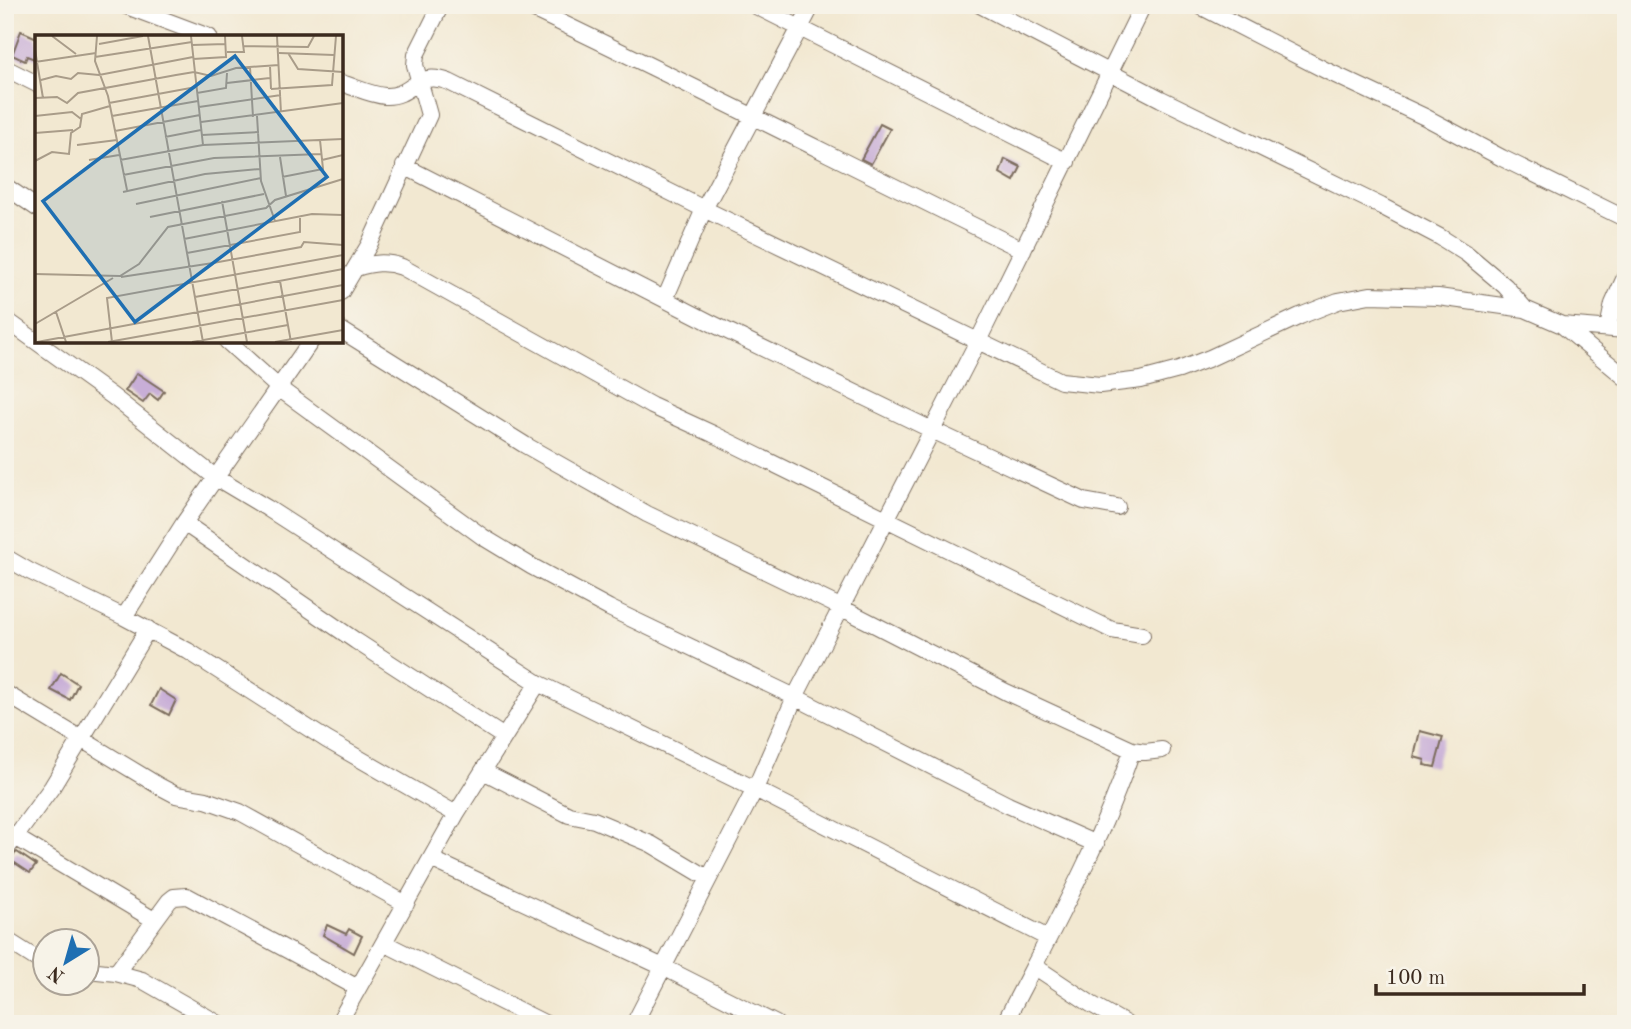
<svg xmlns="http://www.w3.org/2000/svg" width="1631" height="1029" viewBox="0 0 1631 1029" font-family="'Old Standard TT',serif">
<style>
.building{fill:#c8aed7}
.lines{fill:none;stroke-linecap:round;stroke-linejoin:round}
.street-casing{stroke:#7b6c5d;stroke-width:18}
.street{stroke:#fff;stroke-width:16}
.inset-road{fill:none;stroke:#a99c89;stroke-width:2}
.view{fill:#1f6fb2;fill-opacity:0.15;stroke:#1f6fb2;stroke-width:3.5}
.inset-edge{fill:none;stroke:#3b2a1e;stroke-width:3.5}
</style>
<rect width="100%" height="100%" fill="#f7f3e8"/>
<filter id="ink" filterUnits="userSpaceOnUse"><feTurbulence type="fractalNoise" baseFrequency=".0143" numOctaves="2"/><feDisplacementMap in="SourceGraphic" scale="14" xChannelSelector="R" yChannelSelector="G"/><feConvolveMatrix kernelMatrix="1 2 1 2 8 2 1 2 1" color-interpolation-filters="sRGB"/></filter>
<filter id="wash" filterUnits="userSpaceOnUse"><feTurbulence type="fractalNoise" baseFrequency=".00686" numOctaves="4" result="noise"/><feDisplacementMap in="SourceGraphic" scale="28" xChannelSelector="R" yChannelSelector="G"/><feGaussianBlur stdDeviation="1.57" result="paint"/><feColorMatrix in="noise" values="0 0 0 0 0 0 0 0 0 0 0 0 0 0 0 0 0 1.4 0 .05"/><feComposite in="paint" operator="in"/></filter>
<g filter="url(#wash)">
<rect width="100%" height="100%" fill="#f2e8d1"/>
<g id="blocks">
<path class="building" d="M21 31 37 38V60L27 56 25 61 12 55Z
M880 124 890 129 871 164 861 159Z
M1005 159 1021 167 1014 181 1000 173Z
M137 373 164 391 158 400 150 394 143 403 125 391Z
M61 673 78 684 70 700 51 690Z
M159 689 176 700 169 715 151 705Z
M1420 731 1443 737 1435 767 1424 765 1425 760 1414 757Z
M17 852 36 865 30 873 15 863 12 867 5 862Z
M327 925 346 934 349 929 362 936 354 953 323 935Z"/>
</g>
</g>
<g filter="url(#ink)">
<use href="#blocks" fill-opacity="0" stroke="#7b6c5d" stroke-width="2"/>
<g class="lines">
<defs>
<path id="street" d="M124 5 209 37
M524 5C692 85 857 169 1023 250
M754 5 1067 162
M980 5 1161 99 1381 206 1440 237 1467 254 1505 286 1525 309
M1198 5 1327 71 1425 117 1502 158 1626 219
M5 68 37 84
M341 83C355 87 371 95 385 96 414 97 414 69 449 82L704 209 1061 381 1100 385 1141 380 1179 370 1210 358 1300 316 1338 301 1370 295 1438 297 1525 309 1562 325 1626 378
M404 166 711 323 932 430 1084 501 1117 507
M5 186 37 208
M356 268C373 263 385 261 402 267L652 406 713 434 1112 630 1142 635
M341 292 369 245 429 115 415 65 416 55 441 5
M665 299 704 209 812 5
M5 319 112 396 215 477 267 508 538 683 755 789 1048 938
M1562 325 1626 330
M1608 328 1613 304 1626 275
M341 330 525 445 647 514 840 607 1006 692 1132 750 1145 752 1162 750
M227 341 280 389 483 537 531 566 609 608 795 697 1008 805 1096 844
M184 523 356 641 504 737
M5 557 29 571 124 617 188 651 327 740 456 814
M124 617 184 523 311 341
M5 693 159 786 176 795 206 800 240 812 406 904
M483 771 569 815 594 820 651 844 708 878
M5 831 154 920
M5 851 52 787 148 629
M431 859 663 967 776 1024
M5 939 46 965
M384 943 546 1024
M1034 966 1091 1004 1126 1024
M88 970 116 973 142 980 219 1024
M116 973 169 901 174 897 187 896 358 988
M338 1024 456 814 538 683
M634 1024 755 789 795 697 978 341 1143 5
M1004 1024C1050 934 1100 846 1132 750"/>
</defs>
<use href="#street" class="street-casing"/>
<use href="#street" class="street"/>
</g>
</g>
<g transform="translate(35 35)">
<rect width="308" height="308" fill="#f2e8d1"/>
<path class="inset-road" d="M17 1 41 19M62 1 60 26 73 61 92 155M113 1 168 307M156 1 168 110M242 1 246 78M64 9 108 1M157 10 191 9M209 11 273 12 279 1M0 15 8 63M192 17H209L207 1M244 18 299 20M253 18 263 34 308 37M60 22 157 7M158 24 191 22 190 1M0 27 61 18M235 31 236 54M215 32 218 82M6 45 21 41 36 44 43 38 64 40 158 22M192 48 235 43M236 54 297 50 301 1M162 58 191 53 192 38M0 63 22 62 32 68 43 58 141 40 159 37 176 41 201 33 244 30M74 68 161 52M164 72 246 60M0 81 37 77 46 84M77 81 163 66M222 81 226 146 240 186M166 87 308 68M80 96 165 80M0 98 38 95M167 100 224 97M130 102 166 95M42 110 82 105M245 122 251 161M54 125 84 120M85 125 168 110 308 104M287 125 308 120M0 126 17 117 34 119 36 98 45 92 47 79 75 71M88 140 179 123 286 119M247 142 288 134 285 105M88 157 170 139 225 134M187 166 212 307M101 169 226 143M115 182 229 159M149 204 277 179 308 180M152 218 265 197V181M0 239 85 241 104 229 133 192 231 173 240 165 308 144M86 242 178 228 266 212 269 207 308 210M245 246 256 307M160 262 308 234M21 277 31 307M0 289 78 243M2 307 308 250M73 307 308 265M77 307 72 263 308 220M157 307 253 290M240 307 308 295"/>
<path class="view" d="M200 21 292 142 100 287 8 166Z"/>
<rect width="308" height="308" class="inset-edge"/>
</g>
<rect width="1631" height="1029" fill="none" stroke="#f7f3e8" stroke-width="28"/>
<g transform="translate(66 962) rotate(217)"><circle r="33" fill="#f7f3e8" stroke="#aca397" stroke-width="2"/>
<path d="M0-5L12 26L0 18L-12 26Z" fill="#1f6fb2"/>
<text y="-10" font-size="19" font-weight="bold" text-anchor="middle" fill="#3b2a1e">N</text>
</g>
<path d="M1376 984v10h208v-10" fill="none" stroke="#3b2a1e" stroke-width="3.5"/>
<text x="1386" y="984" font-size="21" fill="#3b2a1e" stroke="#f7f3e8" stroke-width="5" paint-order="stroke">100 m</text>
</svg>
